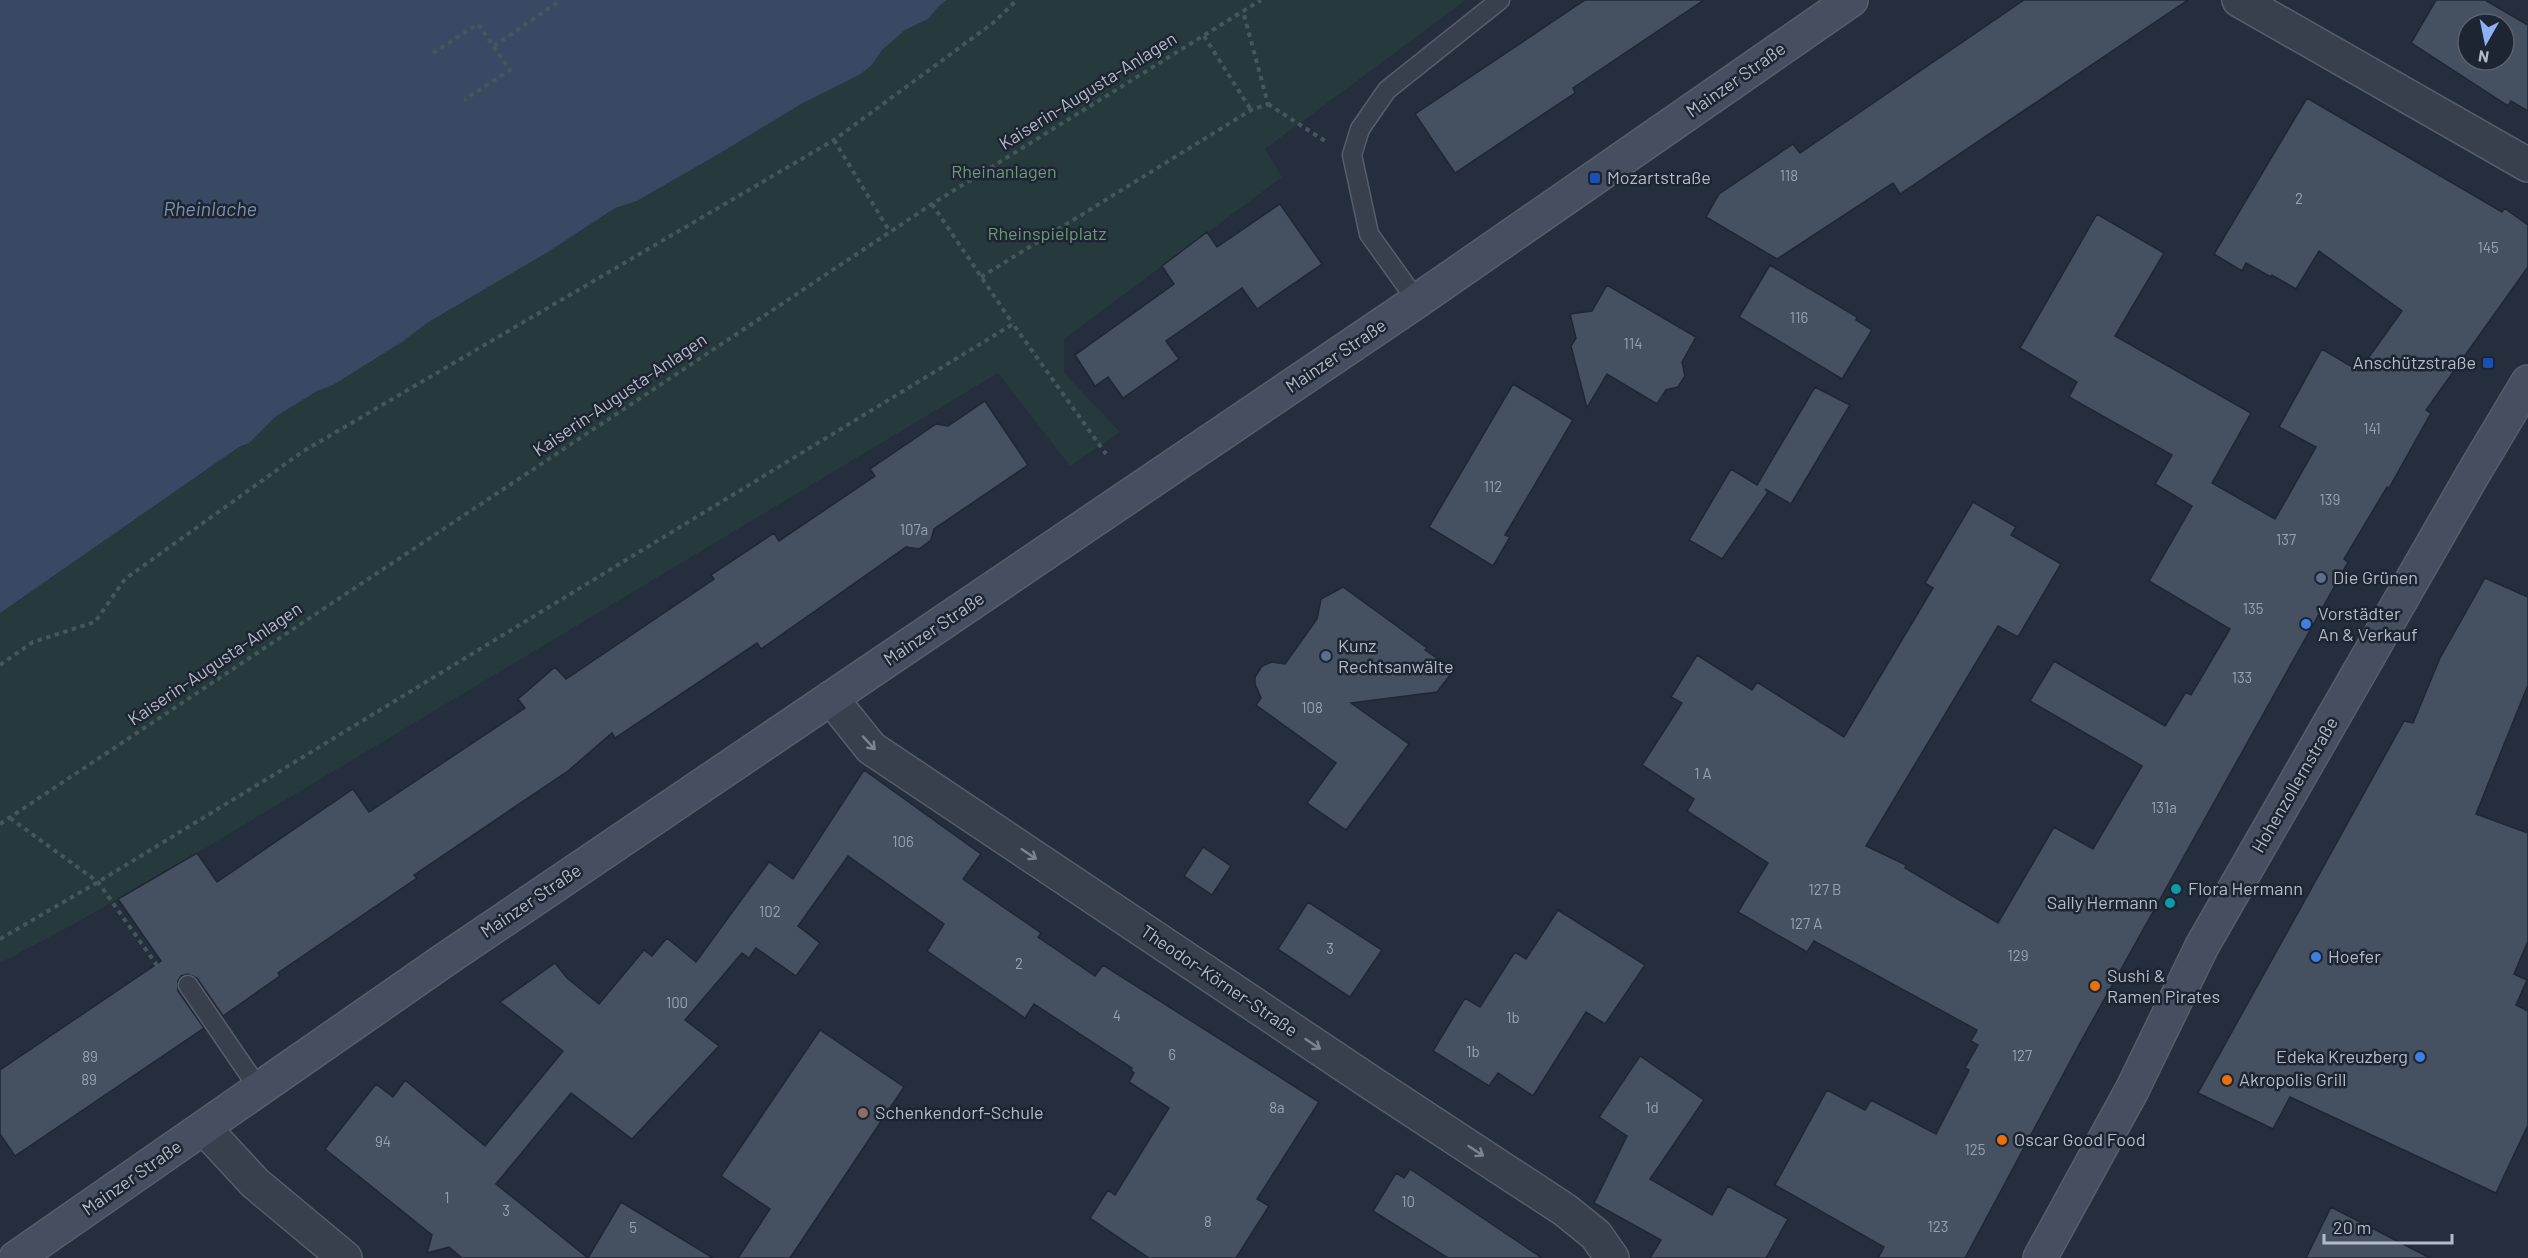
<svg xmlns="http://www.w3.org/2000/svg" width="2528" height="1258" viewBox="0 0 2528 1258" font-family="Barlow,sans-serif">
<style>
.green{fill:#263a3e}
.water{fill:#394964}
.building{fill:#455061;stroke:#1f2734;stroke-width:1.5;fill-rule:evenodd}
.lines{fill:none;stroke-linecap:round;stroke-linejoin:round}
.lane-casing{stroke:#565e6b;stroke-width:21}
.street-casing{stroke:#565e6b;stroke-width:36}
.secondary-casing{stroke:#565e6b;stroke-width:36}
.path{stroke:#44575b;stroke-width:4;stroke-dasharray:4.5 4.5;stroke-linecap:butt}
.lane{stroke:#38404d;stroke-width:18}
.street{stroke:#38404d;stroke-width:33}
.secondary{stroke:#464f60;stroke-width:33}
.oneway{stroke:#7c8491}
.transit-dot{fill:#1a4fb4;stroke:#1d2532;stroke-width:2}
.service-dot{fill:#5c6f8a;stroke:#1d2532;stroke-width:2}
.shop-dot{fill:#3f7fe0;stroke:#1d2532;stroke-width:2}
.culture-dot{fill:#0f9aa8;stroke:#1d2532;stroke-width:2}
.food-dot{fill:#e8710a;stroke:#1d2532;stroke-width:2}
.education-dot{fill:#8d6e63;stroke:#1d2532;stroke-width:2}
.labels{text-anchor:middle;stroke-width:5;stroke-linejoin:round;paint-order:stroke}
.number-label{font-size:15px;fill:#98a0ae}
.street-label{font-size:18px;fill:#b4bbc8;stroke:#1d2532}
.park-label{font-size:18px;fill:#6c9978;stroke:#1d2532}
.poi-label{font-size:18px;fill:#b4bbc8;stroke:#1d2532;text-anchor:start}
.water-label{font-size:20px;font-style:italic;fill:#7c90af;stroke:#1d2532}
</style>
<rect width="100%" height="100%" fill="#242e3d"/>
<path class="green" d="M947 0H1466L1265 149 1282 177 1064 339V373L1120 432 1070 466 998 373 197 853 74 924 0 963V613L239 447 249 443 275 417 317 391 333 385 402 342 427 323 548 252 615 208 637 201 727 149 801 104 859 75 872 65 882 50 905 30 928 19 940 5Z"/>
<path class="water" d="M0 0H947L940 5 928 19 905 30 882 50 872 65 859 75 801 104 727 149 637 201 615 208 548 252 427 323 402 342 333 385 317 391 275 417 249 443 239 447 0 613Z"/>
<path class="building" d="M1585 0H1704L1573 88 1575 93 1455 173 1415 114Z
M2024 0H2188L1900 194 1893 183 1777 259 1706 217 1719 194 1793 144 1800 153Z
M2436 0H2485L2528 25V111L2511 101 2508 106 2411 43ZM2468 24H2504V60H2468Z
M2307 98 2502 212 2504 208 2528 225V267L2426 410 2431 413 2389 488 2387 487 2344 559 2348 562 2080 1043 1965 1258H1878L1884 1247 1775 1185 1827 1090 1865 1110 1871 1100 1936 1134 1969 1070 1965 1068 1978 1045 1971 1041 1977 1030 1814 941 1807 952 1738 912 1768 863 1687 811 1694 799 1642 765 1682 703 1671 697 1697 655 1752 690 1757 682 1844 737 1933 588 1925 583 1973 502 2016 527 2011 535 2061 564 2018 637 1998 626 1866 846 1906 865 1905 868 1998 923 2054 827 2093 849 2142 766 2030 701 2054 661 2165 726 2186 692 2191 695 2230 629 2149 581 2192 506 2155 484 2172 455 2069 397 2077 382 2020 348 2097 214 2164 253 2115 336 2251 413 2212 483 2275 519 2316 447 2279 427 2322 349 2359 371 2402 311 2319 251 2296 289 2272 275 2271 277 2246 263 2242 271 2214 254Z
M1280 204 1322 264 1257 309 1242 288 1166 341 1179 359 1123 398 1108 377 1095 386 1075 355 1174 284 1162 266 1207 232 1217 247Z
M1770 265 1857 317 1856 320 1872 330 1842 379 1739 317Z
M1607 285 1696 337 1682 362 1685 376 1678 387 1666 390 1657 404 1607 374 1587 408 1571 346 1576 338 1570 314 1592 311Z
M1513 384 1573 420 1505 535 1510 537 1493 566 1429 527Z
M1815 387 1850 405 1791 504 1765 489 1768 492 1722 559 1689 540 1731 469 1757 485Z
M985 401 1028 465 934 529 931 540 919 549 906 547 761 649 757 643 615 738 612 733 568 771 414 875 417 878 278 973 280 976 223 1016 197 978 188 974 181 976 178 981V991L204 1028 15 1156 0 1134V1070L161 961 118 899 197 853 217 882 353 789 369 812 525 708 518 699 555 667 566 679 714 579 711 575 774 533 779 541 875 476 870 469 936 424 948 426Z
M2485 578 2528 597V685L2476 814 2528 833V941L2514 974 2527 980 2516 1005 2528 1011V1125L2496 1193 2290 1097 2273 1129 2198 1093 2404 721 2413 723 2440 658Z
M1343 587 1427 648 1425 650 1454 670 1437 692 1351 703 1409 744 1346 830 1307 803 1336 763 1256 705 1261 698 1255 684V677L1262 666 1272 662 1285 664 1317 619 1321 599Z
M864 770 981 854 963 879 1041 933 1038 937 1095 976 1103 965 1319 1102 1257 1199 1269 1206 1236 1258H1149L1090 1218 1108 1190 1115 1195 1169 1108 1129 1082 1134 1073 1131 1070 1132 1068 1034 1004 1025 1018 927 951 944 924 848 856 798 926 820 943 796 976 756 948 749 958 742 953 685 1020 719 1046 632 1139 571 1093 496 1184 588 1258H462L449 1247 427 1253 432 1235 325 1149 376 1084 393 1097 405 1080 485 1146 563 1051 500 1002 555 963 567 978 599 1004 644 950 652 956 667 938 696 962 769 862 793 879Z
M1203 847 1231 866 1212 895 1184 876Z
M1308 902 1382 950 1350 997 1278 949Z
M1558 910 1645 965 1605 1024 1586 1012 1533 1096 1498 1073 1489 1086 1433 1051 1465 998 1480 1007 1515 952 1526 959Z
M820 1030 904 1087 790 1258H738L770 1209 721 1176Z
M1640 1056 1704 1100 1650 1179 1712 1215 1728 1186 1788 1219 1766 1258H1650L1661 1240 1594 1203 1627 1136 1599 1117Z
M1410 1169 1542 1258H1448L1373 1211 1396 1173 1404 1178Z
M621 1202 713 1258H588Z
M2331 1207 2430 1258H2306Z"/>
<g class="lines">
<defs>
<path id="lane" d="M1417 301 1369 234 1352 155 1360 129 1387 90 1500 0
M188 985 259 1089"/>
<path id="street" d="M2239 0 2528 165
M831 698 871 748 1373 1084 1565 1210 1596 1235 1612 1258
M204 1128 255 1183 345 1258"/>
<path id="secondary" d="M16 1258 446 959 1417 301 1851 0
M2040 1258 2132 1090 2202 946 2473 474 2528 382"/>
</defs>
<use href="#lane" class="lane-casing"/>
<use href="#street" class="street-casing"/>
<use href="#secondary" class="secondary-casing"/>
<path class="path" d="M1204 36 1251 110
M494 46 561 0
M433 53 478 24 510 70 464 100
M1268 104 1325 141
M834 140 890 232
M932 204 1013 324
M981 277 1251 110 1268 104 1243 11
M0 665 33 642 95 622 125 579 302 452 834 140 993 23 1017 0
M10 818 98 882 161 971
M0 824 932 204 1261 0
M0 939 98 882 1013 324 1106 454"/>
<use href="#lane" class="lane"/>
<use href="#street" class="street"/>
<use href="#secondary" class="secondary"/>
</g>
<defs><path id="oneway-shaft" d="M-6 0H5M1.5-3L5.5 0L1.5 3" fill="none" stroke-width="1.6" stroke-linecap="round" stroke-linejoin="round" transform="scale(1.5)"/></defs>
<g class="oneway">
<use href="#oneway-shaft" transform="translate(869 743) rotate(47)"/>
<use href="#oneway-shaft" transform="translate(1029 854) rotate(34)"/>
<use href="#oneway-shaft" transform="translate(1313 1044) rotate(34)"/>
<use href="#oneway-shaft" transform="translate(1476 1151) rotate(33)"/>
</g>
<g class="transit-dot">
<rect x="1589" y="172" width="12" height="12" rx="3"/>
<rect x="2482" y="357" width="12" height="12" rx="3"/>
</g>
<g class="service-dot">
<circle cx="2321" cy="578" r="6"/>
<circle cx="1326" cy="656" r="6"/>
</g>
<g class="shop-dot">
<circle cx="2306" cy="624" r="6"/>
<circle cx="2316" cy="957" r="6"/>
<circle cx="2420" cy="1057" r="6"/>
</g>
<g class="culture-dot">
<circle cx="2176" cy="889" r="6"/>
<circle cx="2170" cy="903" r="6"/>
</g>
<g class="food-dot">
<circle cx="2095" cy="986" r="6"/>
<circle cx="2227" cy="1080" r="6"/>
<circle cx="2002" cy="1140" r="6"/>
</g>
<circle class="education-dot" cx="863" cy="1113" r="6"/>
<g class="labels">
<g class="number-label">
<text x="1789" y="181">118</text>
<text x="2299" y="204">2</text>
<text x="2488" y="253">145</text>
<text x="1799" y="323">116</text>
<text x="1633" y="349">114</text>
<text x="2372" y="434">141</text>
<text x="1493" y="492">112</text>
<text x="2330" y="505">139</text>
<text x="914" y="535">107a</text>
<text x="2286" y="545">137</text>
<text x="2253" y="614">135</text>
<text x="2242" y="683">133</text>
<text x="1312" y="713">108</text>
<text x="1703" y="779">1 A</text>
<text x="2164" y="813">131a</text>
<text x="903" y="847">106</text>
<text x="1825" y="895">127 B</text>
<text x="770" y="917">102</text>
<text x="1806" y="929">127 A</text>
<text x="1330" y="954">3</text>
<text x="2018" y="961">129</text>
<text x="1019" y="969">2</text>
<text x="677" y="1008">100</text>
<text x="1117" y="1021">4</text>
<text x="1513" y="1023">1b</text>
<text x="1473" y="1057">1b</text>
<text x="1172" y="1060">6</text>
<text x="2022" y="1061">127</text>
<text x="90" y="1062">89</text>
<text x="89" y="1085">89</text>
<text x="1277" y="1113">8a</text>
<text x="1652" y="1113">1d</text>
<text x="383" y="1147">94</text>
<text x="1975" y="1155">125</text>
<text x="447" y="1203">1</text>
<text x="1408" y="1207">10</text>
<text x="506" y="1216">3</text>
<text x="1208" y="1227">8</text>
<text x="1938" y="1232">123</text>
<text x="633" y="1233">5</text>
</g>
<g class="street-label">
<text transform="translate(1736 80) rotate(-35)" y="6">Mainzer Straße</text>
<text transform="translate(1088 91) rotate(-32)" y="6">Kaiserin-Augusta-Anlagen</text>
<text transform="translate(1336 356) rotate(-34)" y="6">Mainzer Straße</text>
<text transform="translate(620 395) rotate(-34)" y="6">Kaiserin-Augusta-Anlagen</text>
<text transform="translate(934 629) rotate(-34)" y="6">Mainzer Straße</text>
<text transform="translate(215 664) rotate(-34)" y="6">Kaiserin-Augusta-Anlagen</text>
<text transform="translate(2295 785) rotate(-60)" y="6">Hohenzollernstraße</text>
<text transform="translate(531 901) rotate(-34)" y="6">Mainzer Straße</text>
<text transform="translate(1219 981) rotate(34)" y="6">Theodor-Körner-Straße</text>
<text transform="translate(132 1178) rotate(-35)" y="6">Mainzer Straße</text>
</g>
<g class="park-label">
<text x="1004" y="178">Rheinanlagen</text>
<text x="1047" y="240">Rheinspielplatz</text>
</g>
<g class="poi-label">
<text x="1607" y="184">Mozartstraße</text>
<text x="2476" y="369" text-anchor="end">Anschützstraße</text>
<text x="2333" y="584">Die Grünen</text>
<text x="2318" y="620">Vorstädter<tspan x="2318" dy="21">An &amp; Verkauf</tspan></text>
<text x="1338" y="652">Kunz<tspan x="1338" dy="21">Rechtsanwälte</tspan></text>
<text x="2188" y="895">Flora Hermann</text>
<text x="2158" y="909" text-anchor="end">Sally Hermann</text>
<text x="2328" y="963">Hoefer</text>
<text x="2107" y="982">Sushi &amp;<tspan x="2107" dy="21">Ramen Pirates</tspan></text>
<text x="2408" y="1063" text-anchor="end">Edeka Kreuzberg</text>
<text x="2239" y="1086">Akropolis Grill</text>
<text x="875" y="1119">Schenkendorf-Schule</text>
<text x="2014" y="1146">Oscar Good Food</text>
</g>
<g class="water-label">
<text x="210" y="216">Rheinlache</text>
</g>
</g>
<g transform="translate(2486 42) rotate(189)"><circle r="28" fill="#1d2532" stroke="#59616e" stroke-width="1.5"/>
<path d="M0-4.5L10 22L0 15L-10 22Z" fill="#8cb1f5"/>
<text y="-9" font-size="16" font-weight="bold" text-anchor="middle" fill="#b4bbc8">N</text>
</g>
<path d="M2324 1234v9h128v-9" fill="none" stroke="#b4bbc8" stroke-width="3"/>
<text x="2333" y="1234" font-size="18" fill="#b4bbc8" stroke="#1d2532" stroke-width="4.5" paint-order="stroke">20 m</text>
</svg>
